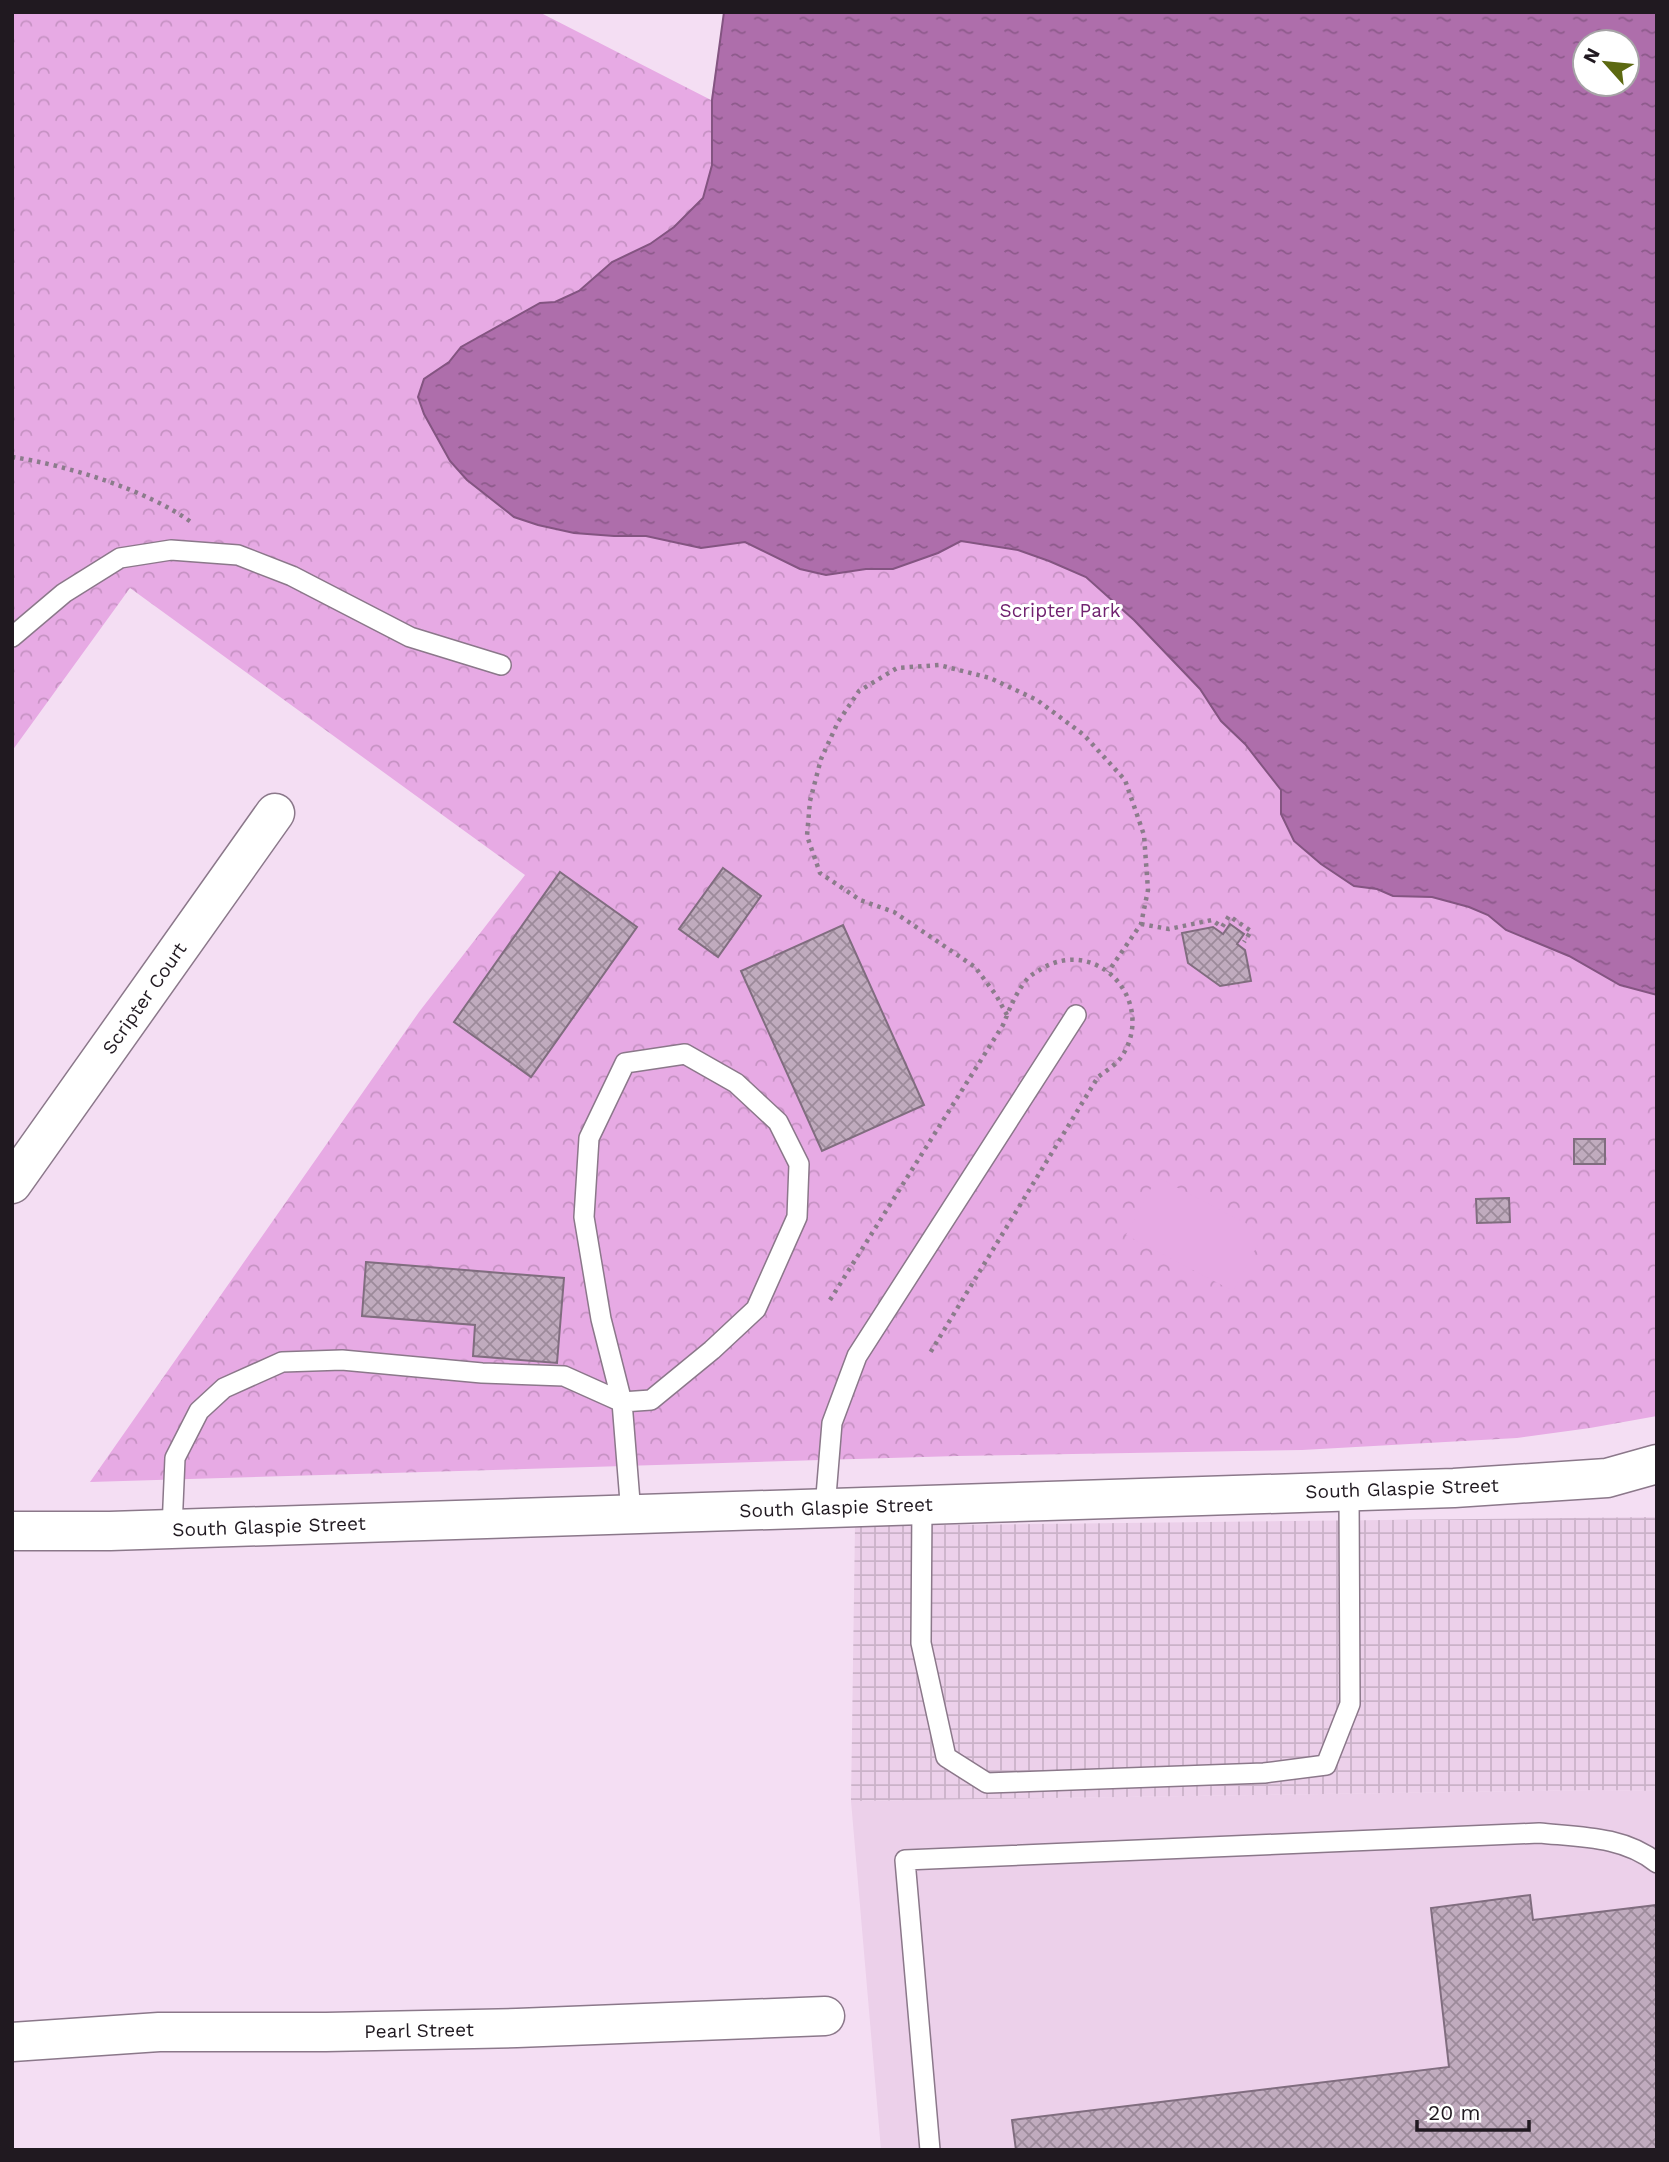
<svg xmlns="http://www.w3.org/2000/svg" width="1669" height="2162" viewBox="0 0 1669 2162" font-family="'Work Sans',sans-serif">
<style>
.built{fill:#ecd0ea}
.industrial{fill:url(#industrial-grid)}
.park{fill:url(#park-crowns);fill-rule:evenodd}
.pitch{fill:#e7aae4}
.water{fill:url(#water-ripples);stroke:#835481;stroke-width:2;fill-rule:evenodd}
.building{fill:url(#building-cross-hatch);stroke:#806d7f;stroke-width:2}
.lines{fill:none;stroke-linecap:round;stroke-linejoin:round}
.service-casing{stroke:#8b788a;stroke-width:22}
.minor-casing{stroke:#8b788a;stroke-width:41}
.path{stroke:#8b7c8b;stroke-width:4.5;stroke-dasharray:3.5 5;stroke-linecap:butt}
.service{stroke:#fff;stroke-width:19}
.minor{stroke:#fff;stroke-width:38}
.labels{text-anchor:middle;stroke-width:6;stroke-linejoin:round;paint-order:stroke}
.park-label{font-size:19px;fill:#712370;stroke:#fff}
.street-label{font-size:19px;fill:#201920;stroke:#fff}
</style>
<defs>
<pattern id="industrial-grid" width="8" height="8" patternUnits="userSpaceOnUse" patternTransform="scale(1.75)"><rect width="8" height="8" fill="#ecd0ea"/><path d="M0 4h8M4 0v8" fill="none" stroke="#cab2c8"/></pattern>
<pattern id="park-crowns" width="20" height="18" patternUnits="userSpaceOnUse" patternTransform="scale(1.75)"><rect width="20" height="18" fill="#e7aae4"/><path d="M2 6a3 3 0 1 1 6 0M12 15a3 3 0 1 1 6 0" fill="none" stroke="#c692c3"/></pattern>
<pattern id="water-ripples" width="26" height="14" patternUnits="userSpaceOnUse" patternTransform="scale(1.75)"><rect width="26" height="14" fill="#ae6eab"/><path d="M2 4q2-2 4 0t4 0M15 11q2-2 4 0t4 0" fill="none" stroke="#8d5a8b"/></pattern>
<pattern id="building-cross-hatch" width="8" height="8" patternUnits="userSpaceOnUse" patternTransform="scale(1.75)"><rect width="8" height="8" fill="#c0abbe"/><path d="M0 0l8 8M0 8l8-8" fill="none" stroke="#9c8a9a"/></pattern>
</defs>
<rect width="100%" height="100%" fill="#f4def3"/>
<path class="built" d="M1599 1790 1657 1791V2150H881L851 1801Z"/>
<path class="industrial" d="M1657 1517V1791L1599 1790 851 1801 855 1526Z"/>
<path class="park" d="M12 12H539L711 100 724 12H1657V1416L1590 1428 1517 1438 1302 1450 957 1456 90 1482 419 1012 525 875 130 588 12 751ZM1585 42H1627V84H1585Z"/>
<path class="pitch" d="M1157 1177 1264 1233 1233 1291 1126 1235Z"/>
<path class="water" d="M724 12H1657V995L1620 985 1569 956 1506 930 1488 915 1469 907 1432 897 1393 896 1377 889 1354 886 1321 864 1294 841 1281 814V790L1245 744 1221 721 1200 689 1134 620 1086 577 1049 561 1018 550 961 541 938 553 893 569H866L826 575 800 569 745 542 701 548 646 536H614L574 533 538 525 514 517 467 480 450 461 424 414 418 397 424 379 449 362 461 347 540 303 555 302 579 291 612 262 650 244 674 227 703 198 712 165V100ZM1585 42H1627V84H1585Z"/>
<path class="building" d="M723 868 761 896 718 957 679 929Z
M560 872 637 927 531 1077 454 1022Z
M1230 924 1244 934 1237 944 1245 950 1251 981 1220 986 1188 963 1182 933 1213 927 1223 934Z
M843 925 924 1105 822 1151 741 971Z
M1574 1139H1605V1164H1574Z
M1509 1198 1510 1222 1477 1223 1476 1199Z
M366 1262 564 1278 557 1363 473 1356 475 1325 362 1316Z
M1530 1895 1533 1920 1657 1905V2150H1016L1012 2120 1449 2067 1431 1908Z"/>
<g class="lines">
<defs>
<path id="service" d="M12 637 64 593 120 558 171 550 238 555 292 576 410 637 501 665
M922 1505 921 1643 946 1757 987 1783 1264 1773 1326 1765 1350 1704 1349 1491
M825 1508 832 1423 857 1356 1076 1015
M172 1529 175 1458 199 1411 224 1388 282 1362 342 1360 482 1373 564 1376 622 1402 651 1400 712 1350 756 1309 797 1217 799 1164 778 1122 736 1083 685 1054 625 1063 589 1138 584 1217 601 1319 622 1402 631 1514
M930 2150 905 1860 1539 1833C1579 1837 1624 1836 1657 1863"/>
<path id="minor" d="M12 1184 275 813
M12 1531H110L1454 1488 1607 1478 1657 1464
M12 2042 159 2032H326L517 2028 825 2016"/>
</defs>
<use href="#service" class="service-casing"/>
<use href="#minor" class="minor-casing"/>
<path class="path" d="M12 457C66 465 147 490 191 522
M1141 924 1169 929 1212 920 1222 927 1229 916 1251 931 1244 942
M1007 1015 996 995 975 967 894 912 860 900 820 873 807 836 810 801 821 759 838 722 859 691 897 668 939 665 990 678 1037 700 1084 735 1125 780 1144 835 1148 890 1141 924 1108 972
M830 1300 1003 1025C1010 1008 1016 992 1028 978 1032 974 1037 972 1041 969 1098 935 1157 1002 1122 1056 1117 1064 1106 1071 1098 1077L930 1353"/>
<use href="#service" class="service"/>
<use href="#minor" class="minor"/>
</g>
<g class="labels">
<g class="park-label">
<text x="1060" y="617">Scripter Park</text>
</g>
<g class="street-label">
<text transform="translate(144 998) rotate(-55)" y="7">Scripter Court</text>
<text transform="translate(1402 1488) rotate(-2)" y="7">South Glaspie Street</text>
<text transform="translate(836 1507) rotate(-2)" y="7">South Glaspie Street</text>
<text transform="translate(269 1526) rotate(-2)" y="7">South Glaspie Street</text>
<text transform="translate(419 2030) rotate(-1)" y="7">Pearl Street</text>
</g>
</g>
<rect width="1669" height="2162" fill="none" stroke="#201920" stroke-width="28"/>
<g transform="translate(1606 63) rotate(297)"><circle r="33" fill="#ffffff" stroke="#a6a3a6" stroke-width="2"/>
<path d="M0-5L12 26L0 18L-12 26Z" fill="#5c6911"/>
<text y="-10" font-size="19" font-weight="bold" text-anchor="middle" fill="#201920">N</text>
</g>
<path d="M1417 2120v10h112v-10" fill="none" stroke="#201920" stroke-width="3.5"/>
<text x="1428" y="2120" font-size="21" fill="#201920" stroke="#ffffff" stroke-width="5" paint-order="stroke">20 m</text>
</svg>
